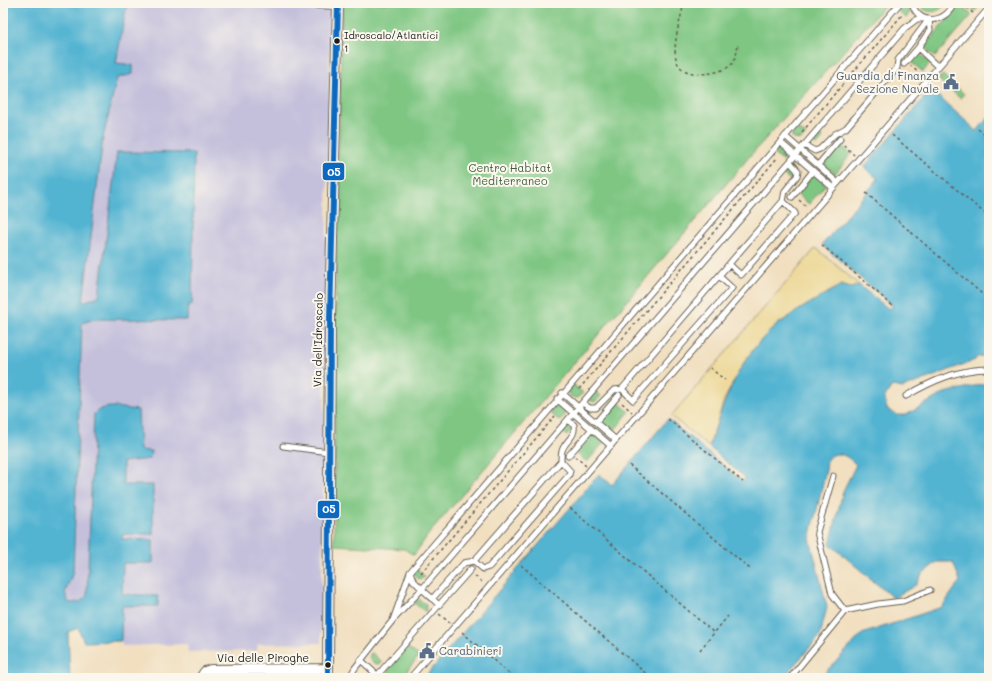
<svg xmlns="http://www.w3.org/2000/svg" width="992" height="681" viewBox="0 0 992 681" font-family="Mali,sans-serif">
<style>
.industrial{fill:#c4c0db}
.green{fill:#7ec682;stroke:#4d714f}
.sand{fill:#eeda9e;stroke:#857b5d}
.water{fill:#53b4d2;stroke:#386877}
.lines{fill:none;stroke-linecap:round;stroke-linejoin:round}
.lane-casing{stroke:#676055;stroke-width:7}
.street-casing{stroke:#676055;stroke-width:12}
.path{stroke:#676055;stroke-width:1.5;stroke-dasharray:3 3;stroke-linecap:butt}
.lane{stroke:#fff;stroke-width:5}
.street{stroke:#fff;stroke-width:10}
.bus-1-casing{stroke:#fbf7ec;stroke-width:9}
.bus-1{stroke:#0c69bf;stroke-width:6}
.bus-dot{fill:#1c1c1c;stroke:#fbf7ec;stroke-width:1.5}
.labels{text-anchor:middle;stroke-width:4;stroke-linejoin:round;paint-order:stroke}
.bus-label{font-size:10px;fill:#1c1c1c;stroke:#fbf7ec;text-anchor:start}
.service-label{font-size:11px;fill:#4e5e75;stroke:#fbf7ec;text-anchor:end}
.park-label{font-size:11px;fill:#436045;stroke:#fbf7ec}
.street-label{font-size:11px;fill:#1c1c1c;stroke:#fbf7ec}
.line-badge{stroke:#fbf7ec;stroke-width:1.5}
.badge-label{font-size:11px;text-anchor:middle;font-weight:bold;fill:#fff}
</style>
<rect width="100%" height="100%" fill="#fbf7ec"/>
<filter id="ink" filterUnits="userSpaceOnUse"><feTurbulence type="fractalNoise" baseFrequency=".025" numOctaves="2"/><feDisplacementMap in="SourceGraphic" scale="8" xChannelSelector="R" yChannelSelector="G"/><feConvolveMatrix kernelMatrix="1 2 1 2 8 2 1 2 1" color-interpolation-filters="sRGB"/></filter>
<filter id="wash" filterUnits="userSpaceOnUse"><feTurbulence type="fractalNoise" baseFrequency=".012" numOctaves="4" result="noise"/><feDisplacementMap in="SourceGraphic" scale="16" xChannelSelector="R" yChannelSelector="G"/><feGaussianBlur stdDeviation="0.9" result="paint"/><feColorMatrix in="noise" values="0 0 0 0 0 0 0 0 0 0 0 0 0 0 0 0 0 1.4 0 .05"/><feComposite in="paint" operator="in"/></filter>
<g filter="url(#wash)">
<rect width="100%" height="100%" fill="#f1dfc0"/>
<path class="industrial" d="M127 3H330L321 643 258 644 257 651 188 652 187 644 122 646V605L157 606 158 596 122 595 123 563H153L122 540V534L153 533 123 485V462L150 459 140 451 138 410 109 407 100 408 94 414 87 595 80 602 69 603 65 593 73 572 82 323 95 319H187L188 305H192L194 153 117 152 99 296 83 302 103 138 110 104 117 78 133 74 116 63Z"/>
<path class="green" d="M342 3H887L750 156 428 535 414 555 404 549 334 545 336 263Z
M901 3H906L910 12 906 18 896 9Z
M918 3H946C939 14 925 15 918 3Z
M966 3H982L975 11Z
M959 5 972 15 935 57 924 47Z
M919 53 930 63 923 72 911 62Z
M943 75 964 94 960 98 938 79Z
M795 127 806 135 801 140 794 139 792 136 791 131Z
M818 134 823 138 817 145 810 142Z
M840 144 851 154 835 174 823 164Z
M778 148H783L787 152V157L783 161 772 153Z
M791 165 794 172 789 179 783 174Z
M814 174 826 184 809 204 797 194Z
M573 384 583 393 577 398 571 397 568 393V390Z
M596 391 601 396 595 402 588 400Z
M618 402 629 412 613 432 601 422Z
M556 405H559L565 411 564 416 560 421 549 412Z
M569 422 572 429 567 436 561 431Z
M592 432 604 442 587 462 575 452Z
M415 568 425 577 421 579 417 578 413 572Z
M419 600 426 604V612L414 603Z
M407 647 419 656 401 678H390L388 669Z
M371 652 382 662 378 664 373 663 369 658Z"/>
<path class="sand" d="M816 248 859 285 780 322 762 339 746 359 724 400 709 447 671 416Z"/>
<path class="water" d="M3 3H127L116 63 133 65V74L117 78 103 138 83 302 99 296 117 152 194 153 192 305H188L187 320 95 319 82 323 73 572 65 593 69 603 80 602 87 595 94 414C105 402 123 409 138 410L140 450 151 451 150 459 123 462V485H153V534H123L122 539 153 540V563H123L122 594 158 596V606H122L121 641 84 642 78 628 68 632 70 678H3Z
M931 90 977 131 989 116V355L977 357 975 360 903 388 892 386 884 398 887 409 897 415H906L944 393 978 385 989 384V678H820L862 634 942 607 960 581 953 562H937L922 574 916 585 893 598 830 544 843 491 856 465C848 456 837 449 827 459L826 470 810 539 827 607 820 636 783 678H424L599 474 612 485 668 419 743 482 745 478 709 447C724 401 740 352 781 322 800 308 821 297 841 285L851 288 859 285 889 309 893 306 822 245 878 179 864 167Z"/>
</g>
<g filter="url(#ink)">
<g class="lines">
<defs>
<path id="lane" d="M912 3C918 26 946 24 954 3
M904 64 918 48
M785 136 838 183
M780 142 833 188
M804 145 815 151 820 149 835 134 846 128 897 68 898 60 929 19
M818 165 840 139
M792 197 813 171
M729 264 741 275 795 213 783 201
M622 389 633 400 732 288 719 276
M562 393 616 440
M906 396C932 381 958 369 989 369
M557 399 611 446
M582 403 590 408H596L614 390 622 389 783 201 785 191 797 176 798 171 790 162
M596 422 619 395
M283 446 329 452
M568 456 592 429
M833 476 817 532 832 594 845 611 878 604 903 601 930 590
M474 561 483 569 489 567 569 475 570 471 561 461
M432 599 464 563 474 561 561 461C561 458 561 454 562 451 565 440 576 438 574 425L568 420
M439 605 471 569
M395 618 422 589 413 580 410 572
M361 660 380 678
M349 678 355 668 393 620 410 572 900 3
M375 678 439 605 422 589 905 28 917 19H929L930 30 918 48 938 67
M410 678 989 8
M790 678 845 611"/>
<path id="street" d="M316 3 338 4
M201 678 205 672 211 670 328 669
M328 678 330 318 338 3"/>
</defs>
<use href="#lane" class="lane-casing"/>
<use href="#street" class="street-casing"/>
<path class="path" d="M684 3C681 18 670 50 678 64 686 79 721 75 732 64 736 60 737 50 738 44
M962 3 975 15
M910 65 922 76
M978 129 989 138
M802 132 903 14
M892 135 989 217
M844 145 854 155
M866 193 989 300
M799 200 808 208
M822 245 893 306
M710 368 725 380
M579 389 778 157
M622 403 632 412
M668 419 743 482
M575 456 586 466
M629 465 750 569
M570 508 714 633
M521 565 651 678
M421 573 555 416
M475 576 484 584
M439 614 450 623
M462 632 514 678
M700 650 728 616"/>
<use href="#lane" class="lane"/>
<use href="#street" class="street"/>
<defs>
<path id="bus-1" d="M328 678 330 318 338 3"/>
</defs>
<use href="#bus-1" class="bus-1-casing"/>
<use href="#bus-1" class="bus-1"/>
</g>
</g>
<defs>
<symbol id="civic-bare" viewBox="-9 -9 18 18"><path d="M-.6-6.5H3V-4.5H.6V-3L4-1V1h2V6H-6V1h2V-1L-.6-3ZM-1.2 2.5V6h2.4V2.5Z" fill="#5c6f8a" stroke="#fbf7ec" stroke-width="2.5" paint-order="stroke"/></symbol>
</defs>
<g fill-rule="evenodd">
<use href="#civic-bare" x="940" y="71" width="22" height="22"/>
<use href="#civic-bare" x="416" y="640" width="22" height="22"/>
</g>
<g class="bus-dot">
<circle cx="337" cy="41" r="3.5"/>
<circle cx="328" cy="665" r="3.5"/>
</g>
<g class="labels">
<g class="bus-label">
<text x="344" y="39">Idroscalo/Atlantici<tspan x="344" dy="13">1</tspan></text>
</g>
<g class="service-label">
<text x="939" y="80">Guardia di Finanza<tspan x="939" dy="13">Sezione Navale</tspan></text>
<text x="439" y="655" text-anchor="start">Carabinieri</text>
</g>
<g class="park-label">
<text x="510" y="172">Centro Habitat<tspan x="510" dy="13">Mediterraneo</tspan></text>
</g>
<g class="street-label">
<text transform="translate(318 340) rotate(-89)" y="4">Via dell'Idroscalo</text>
<text x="263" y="662">Via delle Piroghe</text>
</g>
</g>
<g class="line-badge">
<rect x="322" y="162" width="23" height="19" rx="4" fill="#0c69bf"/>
<rect x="317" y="500" width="23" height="19" rx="4" fill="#0c69bf"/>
</g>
<g class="badge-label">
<text x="334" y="176">05</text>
<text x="329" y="513">05</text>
</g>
<rect width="992" height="681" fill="none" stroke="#fbf7ec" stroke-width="16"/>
</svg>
